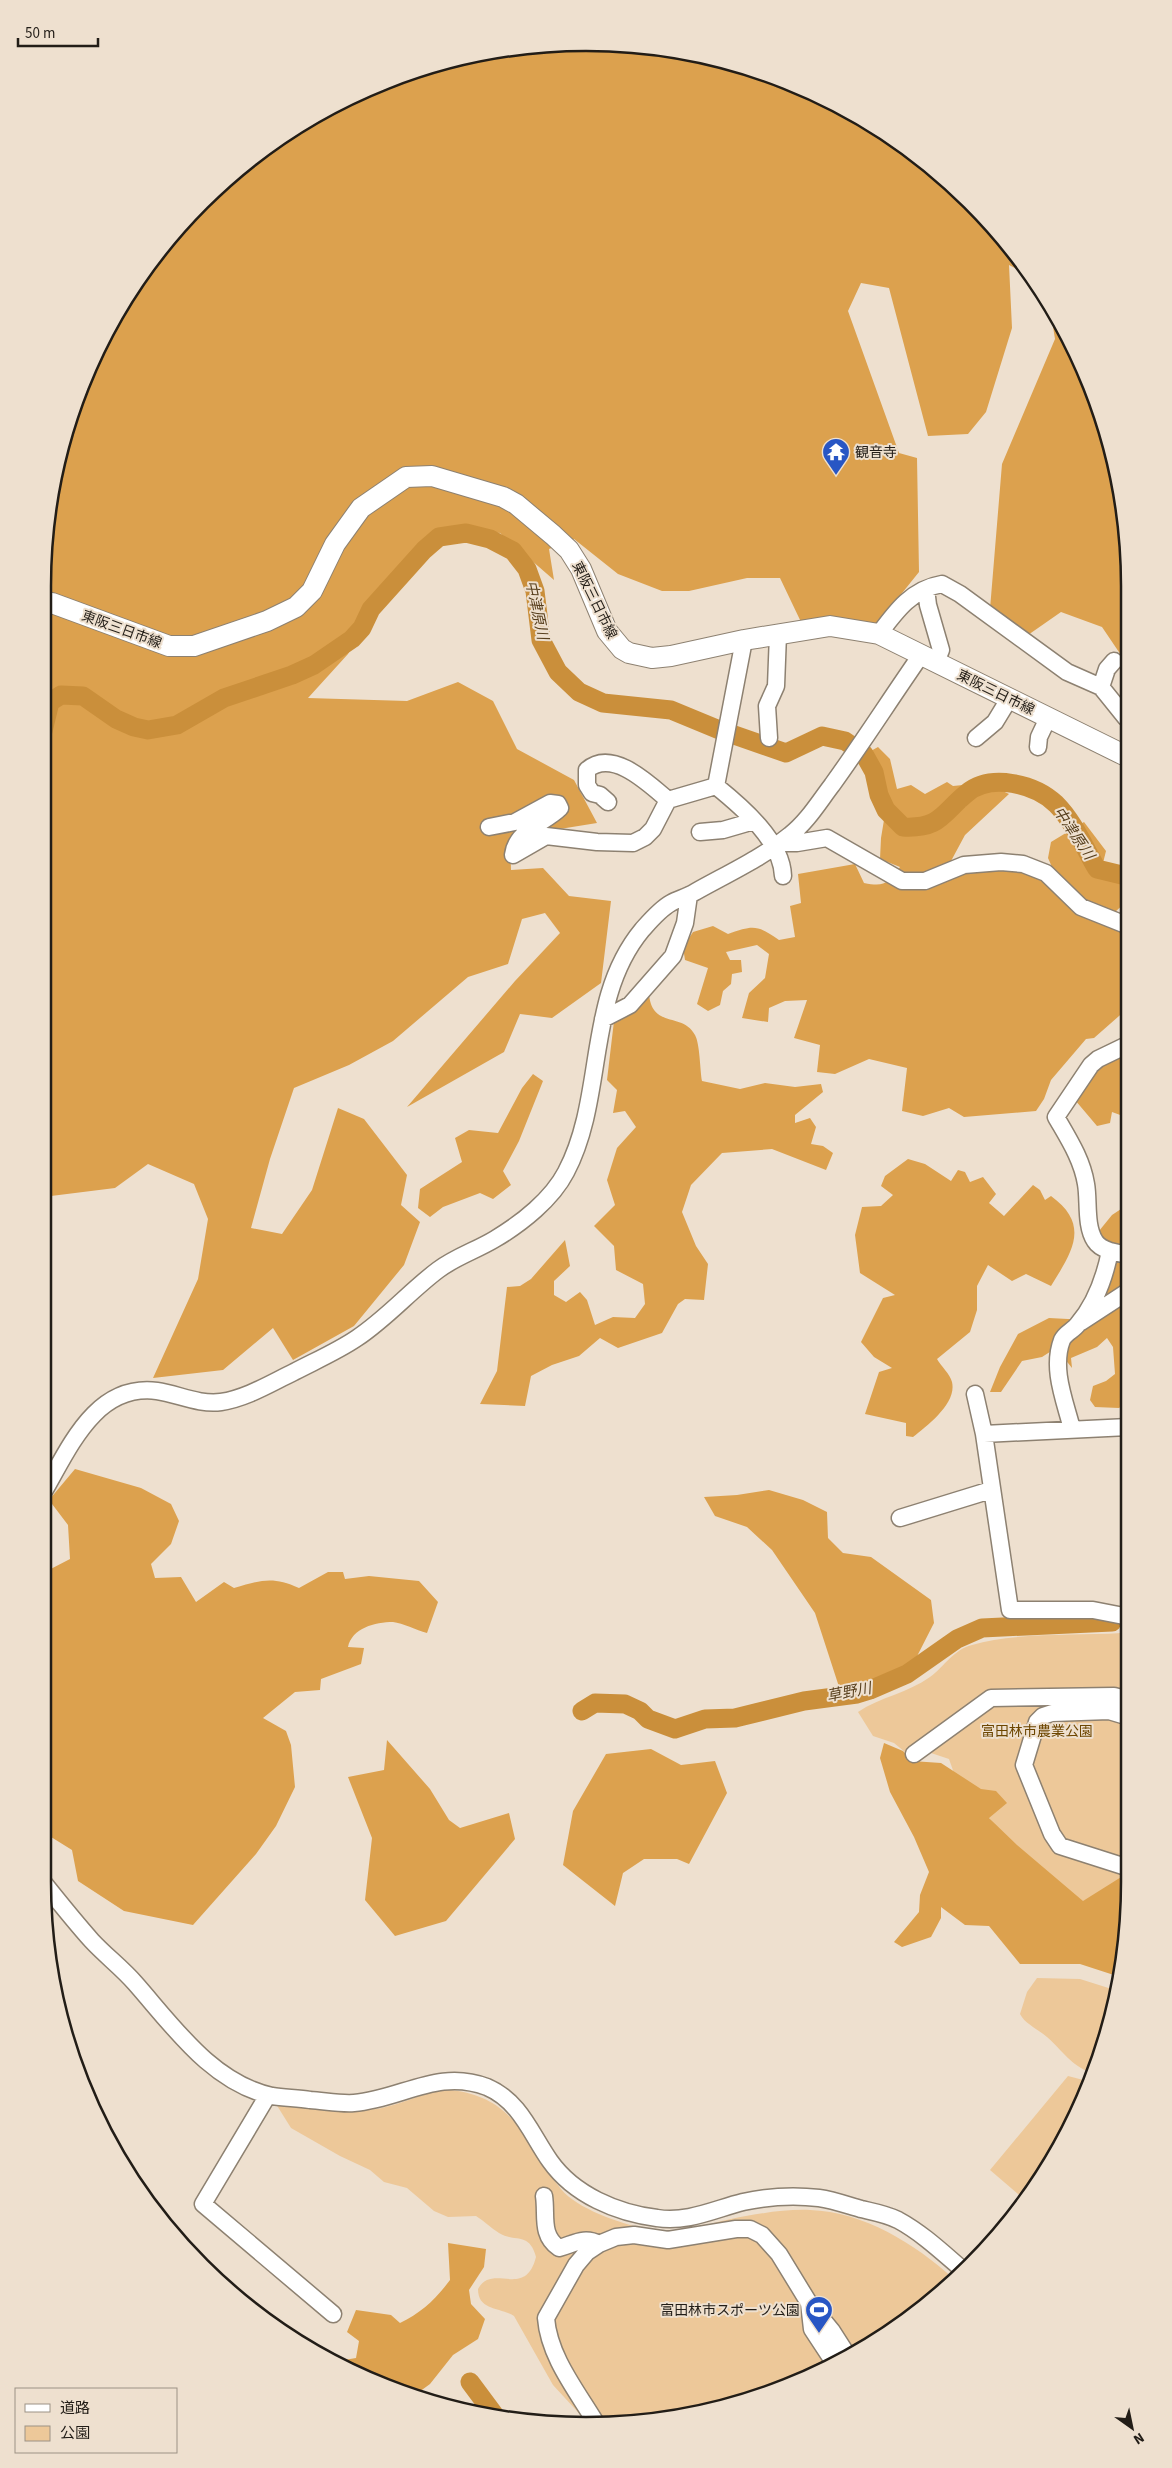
<svg xmlns="http://www.w3.org/2000/svg" width="1172" height="2468" viewBox="0 0 1172 2468" font-family="'Source Sans 3','Noto Sans JP',sans-serif">
<style>
.green{fill:#edc899}
.forest{fill:#dca14e}
.lines{fill:none;stroke-linecap:round;stroke-linejoin:round}
.river{stroke:#ca8f3b;stroke-width:19}
.minor-casing{stroke:#8d8171;stroke-width:19}
.major-casing{stroke:#8d8171;stroke-width:22}
.minor{stroke:#fff;stroke-width:16}
.major{stroke:#fff;stroke-width:20}
.labels{text-anchor:middle;stroke-width:4;stroke-linejoin:round;paint-order:stroke}
.poi-label{font-size:14px;fill:#221d17;stroke:#eee0cf;text-anchor:start}
.street-label{font-size:14px;fill:#221d17;stroke:#eee0cf}
.park-label{font-size:14px;fill:#6d4600;stroke:#eee0cf}
.water-label{font-size:15px;font-style:italic;fill:#583f1d;stroke:#eee0cf}
.rim{fill:none;stroke:#221d17;stroke-width:2.5}
</style>
<rect width="100%" height="100%" fill="#eee0cf"/>
<path class="green" d="M1123 1627 1129 1628V1877L1080 1903 1021 1855 956 1779 949 1759 931 1753 911 1757 894 1743 873 1736 858 1712C880 1697 908 1693 930 1677 945 1666 953 1650 972 1645 1015 1632 1075 1636 1121 1633Z
M1037 1978 1080 1979 1118 1991 1093 2074C1068 2063 1066 2054 1047 2037 1038 2029 1025 2024 1020 2014L1027 1992Z
M1068 2076 1091 2082 1088 2090 1038 2184 1025 2200 990 2170Z
M451 2090C518 2098 524 2143 561 2189 577 2209 620 2223 645 2229 674 2236 703 2225 731 2219 756 2214 784 2209 810 2210 864 2212 914 2243 954 2279L917 2313 827 2369 760 2397 657 2421 588 2423 553 2385 514 2316C500 2307 478 2311 478 2289 493 2262 525 2300 536 2257 529 2231 515 2243 499 2233 491 2228 484 2221 476 2216L448 2217 434 2211 407 2188 384 2182 370 2170 340 2156 291 2128 276 2104C308 2107 344 2114 376 2109 403 2105 423 2091 451 2090Z"/>
<path class="forest" d="M586 43 692 53 794 84 917 155 1017 255 1029 275 1009 265 1012 328 986 412 968 434 928 436 889 288 861 283 848 311 899 453 917 458 919 572 874 628 801 622 780 578H747L689 591H662L618 574 574 539 549 549 554 580 500 533 458 528 430 535 391 579 348 654 308 698 407 701 458 682 493 701 517 749 574 780 597 823 510 837 511 870 543 868 569 896 611 901 601 983 552 1018 520 1014 504 1052 407 1107 515 981 560 933 545 913 522 919 508 964 468 977 393 1041 349 1065 294 1088 270 1159 251 1228 282 1234 312 1190 338 1108 364 1119 407 1175 401 1205 420 1222 404 1265 354 1326 293 1360 273 1328 223 1370 153 1378 198 1279 208 1219 194 1184 148 1164 115 1188 43 1197V586L53 480 84 378 134 284 202 201 284 134 378 84 480 53Z
M1051 314 1088 378 1125 515V661L1102 627 1061 612 1028 635 990 609 1002 464 1055 339Z
M878 747 890 759 897 789 911 785 925 794 947 782 953 786 963 785 952 801 965 807 977 792 992 786 1009 794 965 835 951 861 955 874 1008 867 1056 876 1048 858 1051 842 1084 822 1106 851 1103 863C1108 868 1119 872 1126 868V902L1115 912 1126 923 1127 1009 1094 1038 1086 1039 1051 1080 1044 1099 1036 1111 964 1117 949 1108 923 1116 902 1111 907 1068 869 1059 835 1074 817 1072 820 1045 794 1038 807 1000 785 1001 769 1008 768 1022 742 1018 749 993 765 978 769 954 757 945 726 952 730 960H741L742 972 732 974 731 984 723 991 720 1005 708 1011 697 1004 708 968 685 960 683 947 693 932 713 926 728 934C754 925 757 925 779 940L795 937 790 906 801 903 798 874 855 864 864 883C884 887 888 884 900 867L880 859 881 838 888 796 869 752Z
M649 994C652 1029 683 1012 695 1035 700 1044 700 1070 702 1081L740 1089 765 1083 795 1087 821 1084 823 1092 795 1115V1123L810 1118 816 1127 811 1144 823 1146 833 1153 826 1170 772 1149 722 1153 691 1185 682 1212 696 1246 708 1264 704 1300 685 1299 678 1304 662 1333 618 1348 600 1338 579 1356 552 1365 531 1376 525 1406 480 1404 497 1371 507 1287 520 1286 531 1279 565 1240 570 1266 554 1281V1295L566 1302 580 1292 587 1300 595 1325 613 1317 635 1318 645 1304 643 1284 616 1270 614 1246 594 1226 615 1205 607 1180 617 1148 636 1127 625 1111 613 1113 617 1090 607 1080 614 1021Z
M1127 1052V1129L1123 1116 1112 1112 1110 1123 1097 1126 1075 1100 1094 1066Z
M533 1074 543 1081 519 1141 503 1171 511 1185 493 1199 480 1193 443 1207 430 1217 418 1208 420 1189 462 1162 455 1138 469 1130 498 1133 522 1088Z
M908 1159 925 1164 951 1181 958 1170 965 1172 970 1182 983 1177 996 1194 989 1203 1004 1216 1033 1185 1040 1190 1045 1200 1051 1196C1091 1225 1072 1252 1051 1286L1026 1274 1012 1281 988 1265 977 1286V1310L970 1332 937 1359C941 1366 950 1374 952 1382 957 1403 928 1425 913 1437L906 1436V1423L865 1414 879 1372 892 1368 874 1357 861 1342 883 1298 895 1295 860 1273 855 1235 862 1207 881 1206 893 1195 881 1186 885 1176Z
M1127 1205 1128 1401 1119 1408 1095 1407 1090 1400 1093 1386 1106 1381 1115 1374 1113 1347 1107 1338 1097 1347 1071 1358 1072 1368 1056 1348 1042 1357 1022 1361 1001 1392H990L1000 1367 1018 1334 1049 1318 1087 1320 1116 1259 1100 1241 1099 1231 1112 1215Z
M75 1469 141 1488 171 1504 179 1521 171 1544 151 1564 155 1578 181 1577 196 1602 224 1582 234 1588C261 1580 273 1576 299 1588L328 1572H343L345 1579 369 1576 419 1581 438 1602 427 1633C416 1630 403 1623 393 1622 375 1622 352 1628 348 1647L364 1648 361 1664 321 1679 320 1690 295 1692 263 1718 286 1731 291 1745 295 1787 276 1826 256 1854 193 1925 124 1911 78 1881 72 1850 43 1832V1573L70 1559 68 1525 49 1500Z
M769 1490 803 1500 827 1512 828 1538 843 1553 871 1557 931 1600 934 1623 910 1670 884 1686 842 1696 815 1613 772 1550 747 1527 715 1516 704 1497 737 1495Z
M387 1740 430 1789 449 1820 460 1828 509 1813 515 1839 446 1921 395 1936 365 1900 372 1838 348 1777 384 1770Z
M884 1743 903 1751 912 1761 941 1763 981 1789 996 1791 1007 1803 989 1818 1017 1845 1083 1901 1126 1874 1129 1875 1120 1977 1080 1964H1020L989 1926 965 1925 941 1907V1918L931 1937 902 1947 894 1942 919 1912 920 1895 929 1872 914 1837 890 1792 880 1758Z
M651 1749 681 1765 715 1761 727 1793 689 1864 677 1859H644L623 1873 615 1906 563 1865 573 1811 606 1754Z
M448 2243 486 2249 484 2267 469 2290 471 2304 485 2319 478 2339 453 2355 430 2384 415 2395 378 2384 332 2362 356 2358 359 2341 347 2332 356 2310 391 2315 400 2323C421 2313 436 2299 450 2280Z"/>
<g class="lines">
<path class="river" d="M43 731 50 702 61 695 83 696 116 719 134 727 148 730 177 725 224 698 292 675 314 665 352 639 362 628 371 609 424 550 439 537 466 533 490 539 513 551 527 569 535 591 541 640 558 672 579 692 603 703 671 710 717 729 786 753 822 736 845 741 864 754 874 772 879 795 886 810 903 827C941 829 942 813 967 793 991 773 1035 784 1056 804 1074 822 1084 847 1097 869L1126 876
M582 1711 595 1703 625 1704 640 1711 648 1719 675 1729 705 1719 735 1718 804 1701 857 1694 870 1690 907 1674 957 1639 982 1628 1112 1622
M470 2382 496 2417"/>
<defs>
<path id="minor" d="M926 589 928 605 941 650 936 662
M879 634C896 611 912 589 942 584L960 594 1067 672 1101 687 1126 718
M1101 687 1107 669 1114 661
M769 738 767 706 776 686 778 634
M976 738 995 722 1009 699
M1038 747 1039 737 1048 718
M716 786 744 640
M716 786C742 807 782 841 783 876
M608 802 600 795 592 793 587 785V770C612 748 648 783 668 800
M489 827 515 822 550 803 558 804 560 808C545 823 516 830 513 855L546 836 597 842 633 843 645 837 653 829 668 800 716 786
M700 832 723 830 754 821
M780 843H797L827 838 902 881H925L964 865 1001 862 1023 864 1046 873 1081 907 1126 925
M603 1019 630 1005 673 956 685 923 689 895
M1110 1251 1127 1255
M1081 1322 1127 1292
M975 1394 984 1434 1010 1610H1093L1129 1617
M1072 1429C1065 1401 1051 1369 1062 1340 1065 1333 1074 1330 1078 1324 1095 1304 1105 1276 1110 1251 1104 1249 1098 1246 1095 1241 1085 1226 1089 1200 1086 1184 1082 1159 1068 1138 1056 1117L1091 1065 1098 1059 1127 1045
M984 1434 1128 1427
M43 1493C69 1449 95 1383 157 1391 178 1394 199 1405 221 1402 247 1398 271 1383 294 1372 315 1361 338 1351 357 1338 387 1318 410 1291 438 1270 455 1257 477 1250 495 1239 522 1223 552 1199 566 1172 606 1096 585 999 642 930 650 921 660 909 671 903 678 899 687 897 695 892 727 874 762 858 790 835 807 822 819 802 832 785 863 742 891 698 921 655
M900 1518 991 1490
M1129 1717 1109 1711 1052 1713 1043 1716 1037 1722 1024 1765 1052 1834 1060 1846 1129 1868
M914 1754 991 1698 1114 1696 1129 1700
M43 1882C59 1902 75 1922 92 1941 106 1956 122 1968 135 1983 173 2026 212 2083 272 2096 285 2098 298 2098 310 2100 325 2101 340 2104 354 2103 402 2099 438 2068 487 2087 520 2101 531 2134 550 2161 574 2195 617 2213 657 2218 687 2223 715 2209 743 2202 766 2197 795 2195 819 2198 833 2200 847 2205 861 2209 874 2212 886 2214 898 2220 922 2233 942 2252 963 2270
M268 2095 203 2204 333 2314
M544 2196C547 2215 540 2235 559 2248 574 2244 584 2236 599 2244
M809 2303 812 2329 835 2364
M596 2423C577 2391 549 2357 546 2318L576 2265 587 2252 599 2244 616 2237 634 2235 668 2240 736 2229H750L762 2235 779 2254 809 2303 832 2331 848 2356"/>
<path id="major" d="M43 604 52 603 169 646H194L267 621 296 607 312 591 335 544 361 508 406 477 432 476 503 497 516 504 553 535 569 550 581 569 607 631 622 649 629 653 652 658 671 656 744 640 830 626 879 634 1126 756"/>
</defs>
<use href="#minor" class="minor-casing"/>
<use href="#major" class="major-casing"/>
<use href="#minor" class="minor"/>
<use href="#major" class="major"/>
</g>
<defs>
<symbol id="temple-pin" viewBox="-11 -11 22 30"><path d="M0 17L-7.5 6A9.5 9.5 0 1 1 7.5 6Z" fill="#2856c4" stroke="#eee0cf"/><path d="M0-6L5-2H3V0L6.5 2.5H4V6H1.5V3h-3V6H-4V2.5H-6.5L-3 0V-2H-5Z" fill="#fff"/></symbol>
<symbol id="stadium-pin" viewBox="-11 -11 22 30"><path d="M0 17L-7.5 6A9.5 9.5 0 1 1 7.5 6Z" fill="#2856c4" stroke="#eee0cf"/><path d="M0-5a6.5 5 0 1 0 0 10a6.5 5 0 1 0 0-10ZM-3.5-1.8h7v3.6h-7Z" fill="#fff"/></symbol>
</defs>
<g fill-rule="evenodd">
<use href="#temple-pin" x="820" y="436" width="32" height="43"/>
<use href="#stadium-pin" x="803" y="2294" width="32" height="43"/>
</g>
<g class="labels">
<g class="poi-label">
<text x="855" y="457">観音寺</text>
<text x="800" y="2315" text-anchor="end">富田林市スポーツ公園</text>
</g>
<g class="street-label">
<text transform="translate(595 600) rotate(64)" y="5">東阪三日市線</text>
<text transform="translate(122 629) rotate(20)" y="5">東阪三日市線</text>
<text transform="translate(996 692) rotate(26)" y="5">東阪三日市線</text>
</g>
<g class="park-label">
<text x="1037" y="1736">富田林市農業公園</text>
</g>
<g class="water-label">
<text transform="translate(537 610) rotate(78)" y="5">中津原川</text>
<text transform="translate(1074 833) rotate(56)" y="5">中津原川</text>
<text transform="translate(849 1692) rotate(-11)" y="5">草野川</text>
</g>
</g>
<path d="M0 0H1172V2468H0ZM586 51H586A535 535 0 0 1 1121 586V1882A535 535 0 0 1 586 2417H586A535 535 0 0 1 51 1882V586A535 535 0 0 1 586 51Z" fill="#eee0cf" fill-rule="evenodd"/>
<path class="rim" d="M586 51H586A535 535 0 0 1 1121 586V1882A535 535 0 0 1 586 2417H586A535 535 0 0 1 51 1882V586A535 535 0 0 1 586 51Z"/>
<rect x="15" y="2388" width="162" height="65" fill="#eee0cf" stroke="#9c9285"/>
<rect x="25" y="2404" width="25" height="8" fill="#ffffff" stroke="#9c9285"/>
<text x="60" y="2413" font-size="15" fill="#221d17">道路</text>
<rect x="25" y="2426" width="25" height="15" fill="#edc899" stroke="#9c9285"/>
<text x="60" y="2438" font-size="15" fill="#221d17">公園</text>
<g transform="translate(1132 2428) rotate(147)" stroke="#eee0cf" stroke-width="4" paint-order="stroke">
<path d="M0-4L9 19L0 12L-9 19Z" fill="#221d17"/>
<text y="-8" font-size="14" font-weight="bold" text-anchor="middle" fill="#221d17">N</text>
</g>
<path d="M18 38v8h80v-8" fill="none" stroke="#221d17" stroke-width="2.5"/>
<text x="25" y="38" font-size="15" fill="#221d17" stroke="#eee0cf" stroke-width="4" paint-order="stroke">50 m</text>
</svg>
